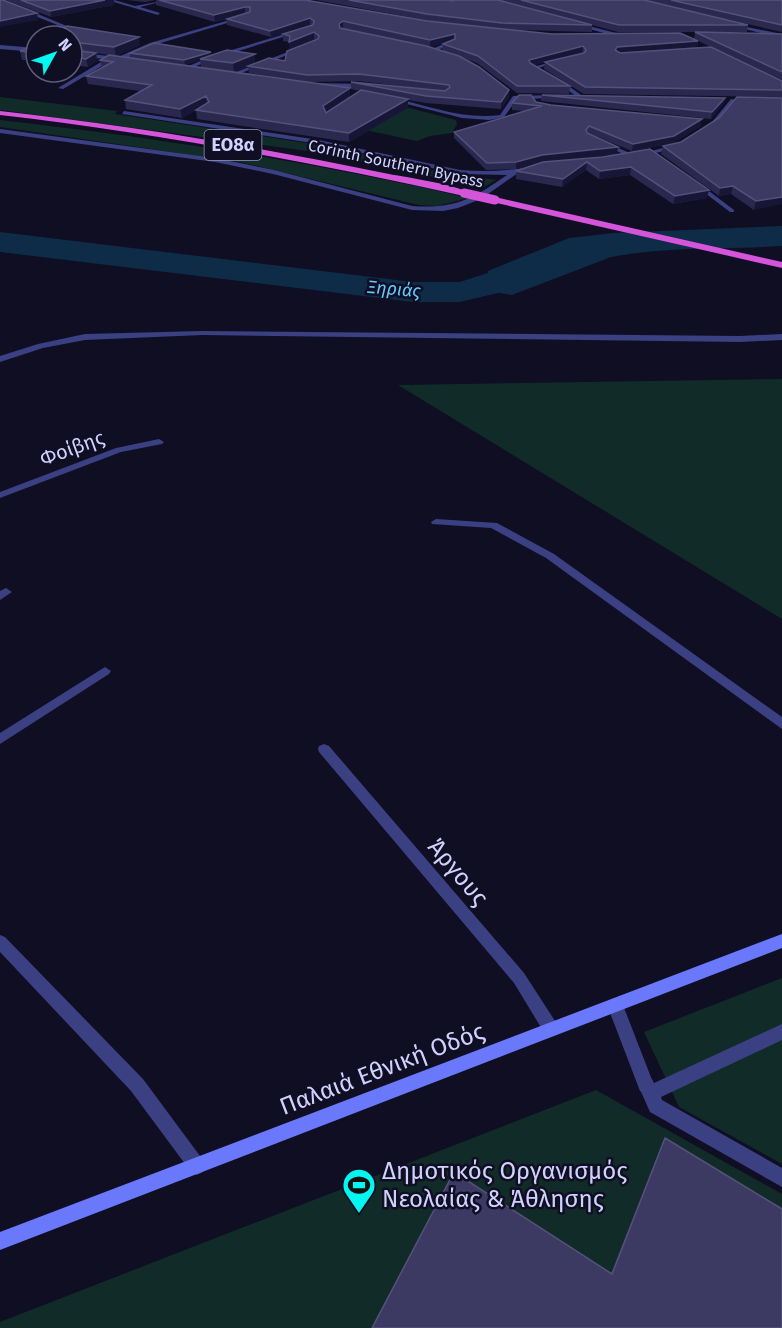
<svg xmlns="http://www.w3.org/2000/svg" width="782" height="1328" viewBox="0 0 782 1328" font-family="'Fira Sans',sans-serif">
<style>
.green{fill:#112c28}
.water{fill:#0e2b47}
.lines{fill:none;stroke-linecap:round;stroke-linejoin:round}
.river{fill:#0e2b47;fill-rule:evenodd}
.pedestrian{fill:#3a4081;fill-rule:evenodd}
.minor{fill:#3a4081;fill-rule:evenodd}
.secondary{fill:#6a78fc;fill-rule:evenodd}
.trunk{fill:#d454da;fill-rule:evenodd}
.trunk-bridge{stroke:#d454da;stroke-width:9}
.wall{fill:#2b2850;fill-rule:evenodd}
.shaded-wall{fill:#181636}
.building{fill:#3c3a63;stroke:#54527b;stroke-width:1.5}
.labels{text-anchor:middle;stroke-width:5;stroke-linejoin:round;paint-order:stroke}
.far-street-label{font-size:16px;fill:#d1d1fe;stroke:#0f0e23}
.shield{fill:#0f0e23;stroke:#9796bc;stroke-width:1.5}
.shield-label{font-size:18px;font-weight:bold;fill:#d1d1fe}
.far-water-label{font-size:18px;font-style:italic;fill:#61c8fc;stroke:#0f0e23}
.street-label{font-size:20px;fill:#d1d1fe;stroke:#0f0e23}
.near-street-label{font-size:24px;fill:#d1d1fe;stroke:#0f0e23}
.near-poi-label{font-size:24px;fill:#d1d1fe;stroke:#0f0e23;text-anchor:start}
</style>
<rect width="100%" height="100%" fill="#0f0e23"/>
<path class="green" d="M0 97 117 111 115 114 333 147 432 170 496 180 484 187 315 152 0 110Z
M402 106 456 120 457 124 452 133 430 136 417 141 360 129Z
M0 120C158 138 314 162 469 198L437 206 419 205 240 162 0 127Z
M782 379V619L398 385Z
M782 978V1164L679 1107 644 1032Z
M596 1090 782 1194V1233L590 1328H0V1322Z"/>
<path class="water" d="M782 226V246C725 250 668 246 611 257L512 295 500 293 490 285 488 271 569 238 613 233Z"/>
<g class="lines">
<path class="river" d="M0 232 413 282H460L557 250 569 253 573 260 569 267 502 292 460 302H413L0 252Z"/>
<path class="pedestrian" d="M315 83 367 84 370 86 367 88 313 86Z
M782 1024V1040L661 1097 662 1100 782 1168V1187L650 1112 638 1085 640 1079 646 1077 652 1079 654 1083Z"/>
<path class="minor" d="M0 0H4L74 29 70 30 0 2Z
M107 0H114L135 6 168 0 140 7 160 13 158 15Z
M240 17 244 18 154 45 123 60H112L63 89 58 88 106 59 72 56V52L118 57 150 43Z
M577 23 624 35 625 36 622 38 575 25Z
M732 24 782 34V38L732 26Z
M295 31 299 32 216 58 189 69 184 68 212 56Z
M451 41 453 44 432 52 427 51Z
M0 45 36 48V52L0 49Z
M298 48 303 49 236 75 231 74Z
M558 60 563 61 538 68 544 72V74H540L530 68Z
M556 80H560L584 97 579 98 556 82Z
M556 95 558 98 517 99 504 117 489 120 462 118 391 100 394 98C429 106 464 120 500 115L513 96Z
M731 99 736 100C727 111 717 129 703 130V128L712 122Z
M124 111 319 140 460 170C484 172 506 171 530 167L533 169 518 173 481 199 458 208 443 211 412 210 273 174 215 162 0 133V129L215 158 274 170 412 206C456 209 472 199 507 175L460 174 319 144 122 114Z
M603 141 634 155 635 156 630 157 601 144Z
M678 144 681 146 680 147 639 157 636 155Z
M693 182H697L734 210V212H730L693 184Z
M202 331 740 336 782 334V340L740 342 202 335 85 340 43 348 0 362V356L38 344 85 334Z
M159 439 164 442 162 444 121 452 0 498V492L116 448Z
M436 519 497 523 554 554 782 717V729L546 558 491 528 432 524 431 522Z
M6 588 12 592 0 600V591Z
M105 667 111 671 109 674 0 744V733Z
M324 744 329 746 524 973 557 1024 559 1029 557 1034 551 1037 545 1034 514 983 319 752 318 749 319 746Z
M0 935 5 937 143 1079 203 1160 206 1166 203 1172 197 1175 191 1172 131 1091 0 952Z
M615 998 621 1000 654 1085 652 1091 646 1093 640 1091 607 1005 609 1000Z"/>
<path class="secondary" d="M782 934V948L0 1250V1232Z"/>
<path class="trunk" d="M0 111C129 125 257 147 384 173 403 177 456 184 469 193L464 196C310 162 156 133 0 115Z
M495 197 782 262V268L492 202 490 200Z"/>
<path class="trunk-bridge" d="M464 193 495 200"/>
</g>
<path class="wall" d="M6 0H114V5L51 17Z
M127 0H155L145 2Z
M156 0H305L430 21 316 0H782V32L660 4 748 25 747 32H618L566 18 592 25V32L518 30 552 34 698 41 697 47H711L694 39 695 32 782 34V80L719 50 782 81V97L584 94 544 69 545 62 534 65 570 86 569 94 517 93 477 63 460 57 509 97 501 109 426 103 408 100V108L349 142 197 119 196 110 182 118 126 109 125 100 140 91 88 84 86 76 102 68 100 60 350 88V96L328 112 360 91 351 89V82L432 90 359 81 307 82 249 73 248 66 285 61 316 40 314 39 289 49V42L283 41V34L311 25 271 37 227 25V19L245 13 215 22 156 5ZM447 42 443 44 442 51 430 47ZM582 53V54L558 59Z
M72 36 140 45 116 56 96 53 97 61 88 67 72 65Z
M36 44V61L22 60 20 51Z
M130 53 212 55 255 63 234 72 201 67 200 60 185 65 130 58Z
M542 95 725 98 723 104 711 119 541 101Z
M782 98 754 210 731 194 719 196 661 154 663 146 681 142Z
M536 102 551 105 701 126 673 143 632 151 588 133V134L617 154 542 162 516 169 486 170 454 138V132L524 111 512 110V103Z
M650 149 707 198 673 204 630 175 599 179 586 170 562 187 516 179V171L603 157Z
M665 1138 782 1328 611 1273 657 1156Z"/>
<path class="shaded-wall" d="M105 0H114V5L51 17 50 11Z
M245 7V13L215 22 214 15Z
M37 13 38 20 0 27V21Z
M310 18V25L271 37 270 31Z
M343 21V28L339 30V24Z
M314 32V39L289 49V42Z
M455 34 454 40 430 47V40Z
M139 37 140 45 116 56 114 47Z
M698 41 697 47 616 54 615 50 617 47Z
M583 46 582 53 528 67 529 60Z
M211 52 212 56 200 59V60L185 65 184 60Z
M96 53 97 61 88 67 86 59Z
M255 54V63L234 72 233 63Z
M350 88V96L324 115 323 106Z
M509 90V97L501 109V102Z
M206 96 207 105 182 118 180 109Z
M725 98 723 104 711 119 712 112Z
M408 99V108L349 142V133Z
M702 119 701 126 673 143 632 151 633 144Z
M618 147 617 154 542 162 516 169V162L542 155Z
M587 162 586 170 562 187 563 179Z
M631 167 630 175 599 179 600 171Z
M733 186 731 194 719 196 720 188Z
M709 190 707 198 673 204 675 196Z
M782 197V204L754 210 756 201Z"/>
<path class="building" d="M0 0H3L37 13 0 21Z
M21 0H105L50 11Z
M159 0H305L427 21 552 34 680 33 698 41 617 47 615 50 620 53 711 47 782 81V90L585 87 545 62 584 53 586 50 583 46 529 60 530 63 570 86H517L478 56 443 44 455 39V34L430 40 343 21 339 24 340 28 426 46 459 56 479 67 509 90 501 102 426 96 351 82 445 91 450 87 449 85 359 74 307 75 248 66 269 58 285 61 287 51 318 39 319 36 314 32 289 42 290 36 283 34 313 25 314 21 310 18 270 31 227 19 250 12V7H245L214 15Z
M349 0H450L452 1 455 0H498L592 25 502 23 427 14Z
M521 0H644L748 25H619Z
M671 0H782V25Z
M67 26 139 37 114 47 72 42V36H48Z
M695 32 782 34V72Z
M154 43 211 52 184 60 130 53Z
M36 44V53L20 51 36 45Z
M72 50 96 53 86 59 72 57Z
M227 50 255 54 233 63 200 59Z
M109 55 350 88 323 106 326 113 361 90 408 99 349 133 196 110 209 102 206 96 180 109 125 100 152 85 86 76 113 62 100 60Z
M519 95H531L536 102 551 105 702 119 674 136 633 144 589 126 586 130 587 133 618 147 542 155 516 162 487 163 454 132 542 106 512 103Z
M542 95 725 98 712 112Z
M737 97 782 98V197L756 201 733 186 720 188 663 146 681 142 719 118Z
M650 149 709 190 675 196 631 167 600 171 587 162 563 179 516 171 543 162 603 157Z
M665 1138 782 1209V1328H372L454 1172 612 1274Z"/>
<defs>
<symbol id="stadium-pin" viewBox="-11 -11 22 30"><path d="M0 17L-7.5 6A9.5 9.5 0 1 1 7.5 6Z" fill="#05f6f0" stroke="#0f0e23"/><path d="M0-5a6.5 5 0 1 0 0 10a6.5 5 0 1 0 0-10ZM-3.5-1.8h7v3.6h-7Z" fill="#111"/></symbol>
</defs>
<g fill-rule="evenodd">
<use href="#stadium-pin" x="340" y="1166" width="38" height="52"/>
</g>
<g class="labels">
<g class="far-street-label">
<text transform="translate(396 163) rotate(12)" y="6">Corinth Southern Bypass</text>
</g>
<rect class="shield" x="204.5" y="130" width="57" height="30" rx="4.5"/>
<g class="shield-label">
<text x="233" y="151">ΕΟ8α</text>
</g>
<g class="far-water-label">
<text transform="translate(394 289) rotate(5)" y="6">Ξηριάς</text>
</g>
<g class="street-label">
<text transform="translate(72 448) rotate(-20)" y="7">Φοίβης</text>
</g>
<g class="near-street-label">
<text transform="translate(458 872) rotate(50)" y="8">Άργους</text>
<text transform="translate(382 1069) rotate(-21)" y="8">Παλαιά Εθνική Οδός</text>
</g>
<g class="near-poi-label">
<text x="382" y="1179">Δημοτικός Οργανισμός<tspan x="382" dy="28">Νεολαίας &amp; Άθλησης</tspan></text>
</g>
</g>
<g transform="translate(54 54) rotate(50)"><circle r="28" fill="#0f0e23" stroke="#5d5c7b" stroke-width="1.5"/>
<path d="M0-4.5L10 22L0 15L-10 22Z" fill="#05f6f0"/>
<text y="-9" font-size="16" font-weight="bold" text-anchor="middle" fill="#d1d1fe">N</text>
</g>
</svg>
